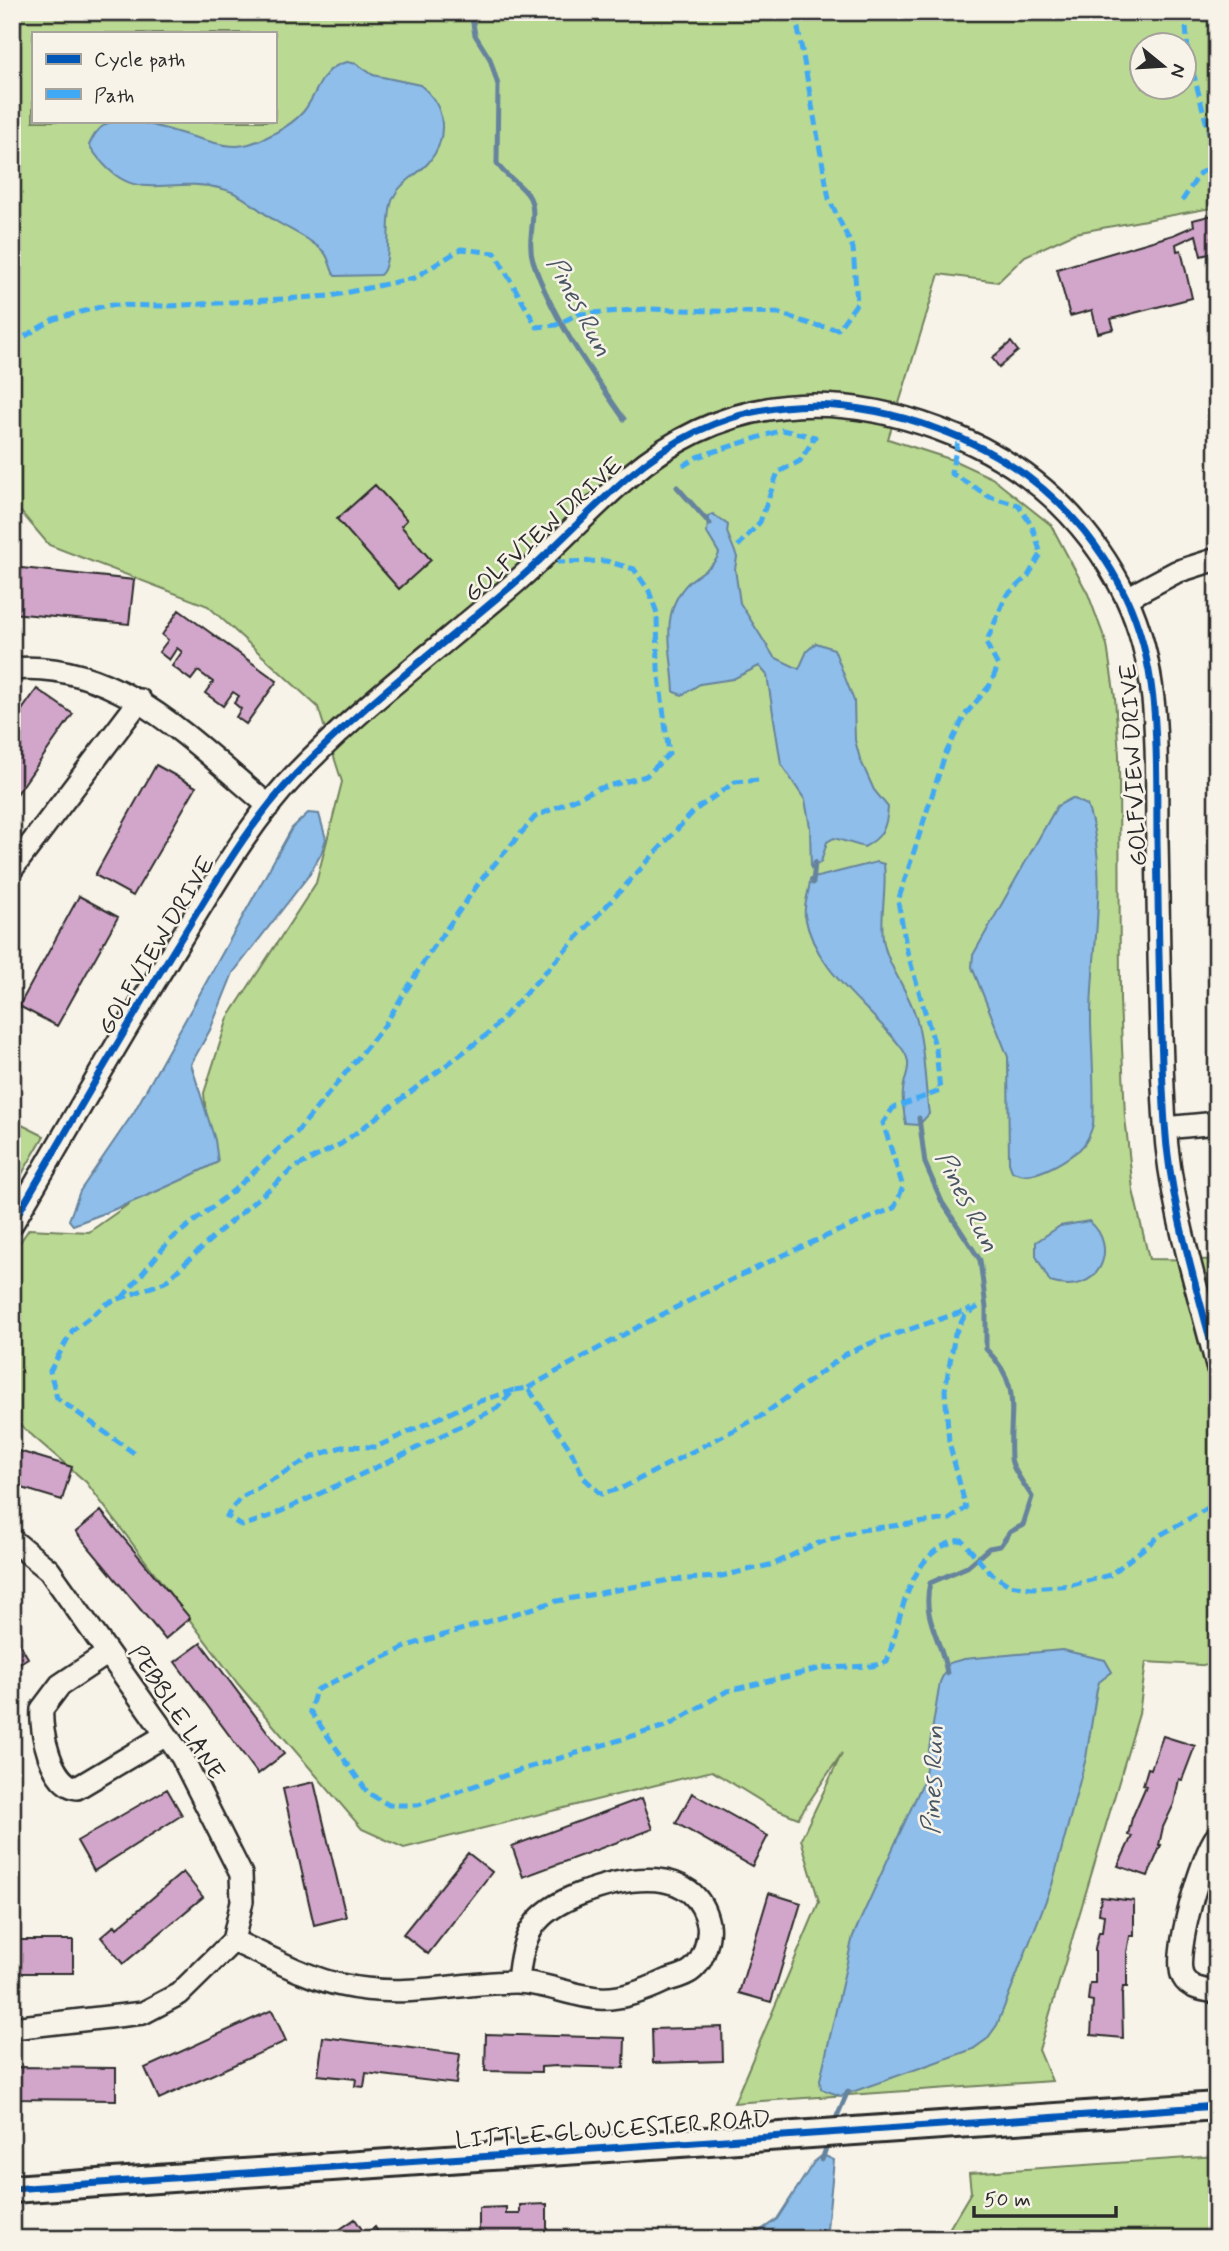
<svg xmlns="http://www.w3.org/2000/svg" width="1229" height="2251" viewBox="0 0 1229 2251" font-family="Mynerve,sans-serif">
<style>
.green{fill:#bad992;stroke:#72825e;stroke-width:2;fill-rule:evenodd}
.water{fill:#8ebee9;stroke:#66839d;stroke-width:2}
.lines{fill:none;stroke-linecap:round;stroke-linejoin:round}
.stream{stroke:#66839d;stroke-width:5}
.building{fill:#d2a6ca;stroke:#2b2b2b;stroke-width:2}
.minor-casing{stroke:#2b2b2b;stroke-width:26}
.tertiary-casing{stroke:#2b2b2b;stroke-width:32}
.minor{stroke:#f7f3e8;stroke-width:21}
.tertiary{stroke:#f7f3e8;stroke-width:26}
.quiet{stroke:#3fa9f5;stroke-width:5;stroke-dasharray:10 5;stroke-linecap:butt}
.cycleway-casing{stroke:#f7f3e8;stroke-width:11}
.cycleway{stroke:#0057b8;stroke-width:7}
.labels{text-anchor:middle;stroke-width:5;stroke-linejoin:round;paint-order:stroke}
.street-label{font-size:24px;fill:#2b2b2b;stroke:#f7f3e8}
.water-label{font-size:26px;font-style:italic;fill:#495764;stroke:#f7f3e8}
</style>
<rect width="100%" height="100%" fill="#f7f3e8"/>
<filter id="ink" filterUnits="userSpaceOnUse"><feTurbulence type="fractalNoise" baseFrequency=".0143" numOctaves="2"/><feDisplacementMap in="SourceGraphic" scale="14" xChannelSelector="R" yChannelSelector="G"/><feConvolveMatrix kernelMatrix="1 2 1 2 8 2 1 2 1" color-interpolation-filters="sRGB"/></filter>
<g filter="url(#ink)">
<path class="green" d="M12 12H1217V207L1075 233 1025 256 998 282 939 274 888 439 953 460 992 478 1051 525 1088 594 1107 645 1115 698 1119 755 1120 1000 1125 1117 1133 1190 1149 1259 1217 1260V1666L1146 1662 1139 1714 1039 2050 1052 2081 734 2103 819 1902 801 1839 842 1753 798 1818 771 1807 712 1771 404 1848 362 1829 238 1684 86 1482 12 1418V1254L29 1229 89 1232 154 1186 210 1160 204 1093 228 1018 316 883 342 782 318 707 208 606 49 545 21 512 12 513ZM33 33H275V121H33ZM1142 46H1184V88H1142Z
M12 1120 44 1136 12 1191Z
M1217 2156V2239H943L971 2192 969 2173Z"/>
<path class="water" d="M347 62 357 64 373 75 420 85C446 105 449 137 429 162 416 177 399 182 392 201 385 220 393 265 380 275L335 276C330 269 330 259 324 252 309 237 291 231 274 220 257 209 243 194 223 189 163 173 132 212 89 145 93 137 97 129 106 124 132 109 205 147 237 146 257 145 290 127 303 112 319 93 319 68 347 62Z
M713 514 728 525 727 532 737 557 735 569 740 603 774 657 799 669 807 651 816 643 834 649 854 701 855 740 860 759 874 790 888 807C887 827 882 838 864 847L834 838 827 842 821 862 811 868 810 827 805 800 781 764 767 675 759 666 733 679 700 684 682 695 674 692C673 655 657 613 689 582 699 573 716 566 719 553L707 533 708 516Z
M1072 798 1087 805C1111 873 1090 953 1091 1023 1092 1057 1095 1091 1093 1125 1090 1134 1087 1143 1079 1150 1063 1162 1031 1183 1012 1171L1009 1163 1008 1057 972 967 973 955 1057 806Z
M308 813 319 814 326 839 321 854 309 875 233 973 210 1030 191 1064 215 1140 218 1162C172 1186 123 1207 73 1225L69 1220 80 1191 134 1112 292 828Z
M877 862 884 864C887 890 880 914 883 939 887 965 907 989 915 1014 925 1046 924 1080 929 1114L919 1125 906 1124C904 1114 902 1101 903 1091 904 1075 914 1066 903 1050 872 1007 815 973 805 916 803 905 810 891 810 879Z
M1089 1221C1121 1247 1099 1298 1050 1282L1036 1256V1242L1060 1226Z
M1062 1650 1105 1660 1112 1672 1099 1682 1097 1689 1086 1758 1052 1885 997 2025 987 2039 973 2049 841 2096 821 2089 820 2080 853 1936 924 1780 940 1682 949 1663 964 1659Z
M823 2155 834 2160 826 2239H748L777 2219 814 2162Z"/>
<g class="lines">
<path class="stream" d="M471 12 475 35 490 59 498 85 497 163C504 177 522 183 530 198 538 215 526 239 533 261 552 318 590 370 624 419
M677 487 710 524
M813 883 815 862
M919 1118 925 1163 942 1202 980 1260 986 1308V1349C1024 1387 1008 1412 1011 1458 1012 1470 1026 1486 1032 1497L1023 1525 1010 1532 1000 1546 989 1548 967 1567 930 1583C921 1618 942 1640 947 1673
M834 2123 848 2091
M822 2160 829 2139"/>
</g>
<path class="building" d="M1217 214V252L1201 256 1196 235 1176 244 1177 251 1181 250 1192 298 1111 319 1114 329 1098 333 1092 310 1070 316 1057 269 1173 235 1194 226 1193 220Z
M1011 342 1018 351 999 367 992 358Z
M375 485 407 520 401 526 431 560 399 589 337 519Z
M12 567 134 580 129 624 12 613Z
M179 610 277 681 246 724 236 717 241 709 234 703 239 696 233 692 223 706 205 693 213 682 198 671 191 680 172 666 182 652 177 648 169 660 159 652 168 640 162 635Z
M37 689 73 714 12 801V724Z
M156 765 196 787 133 896 95 875Z
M79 896 118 917 57 1026 19 1006Z
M12 1449 72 1467 62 1500 12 1485Z
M101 1511 190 1618 165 1639 76 1532Z
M12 1631 28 1658 12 1668Z
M201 1643 284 1754 258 1774 175 1662Z
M1163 1736 1195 1746 1182 1780 1179 1779 1174 1804 1163 1827 1159 1845H1161L1148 1876 1118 1866 1132 1836 1128 1835 1132 1818 1146 1786 1143 1785 1148 1768 1151 1769Z
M314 1782 346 1917 314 1925 283 1789Z
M167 1789 182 1815 94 1871 77 1841Z
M692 1793 768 1836 752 1866 676 1823Z
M642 1798 653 1829 523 1877 512 1846Z
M468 1853 492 1872 428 1954 403 1934Z
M183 1872 203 1897 123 1964 101 1937 115 1925 117 1928Z
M769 1893 801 1903 771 2002 739 1993Z
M1101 1897 1134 1901V1936H1130L1127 1952V1987H1123L1122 1995 1123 2038 1091 2035 1093 2001 1088 2000 1090 1983H1095V1948L1099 1932H1102L1104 1915 1099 1914Z
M12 1940H73V1973H12Z
M272 2010 286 2041 159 2099 145 2068Z
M722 2027 723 2061 653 2063 652 2029Z
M486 2034 625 2038 624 2068 557 2066 541 2067V2072L485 2071Z
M323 2037 460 2054 456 2084 366 2073 364 2087 355 2086 356 2079 318 2075Z
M12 2067 116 2068V2100L12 2099Z
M547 2204V2238L479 2239V2208L506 2207V2214H520V2205Z
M355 2219 365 2234 375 2227 382 2239H326Z
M60 2236 98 2237V2239H60Z"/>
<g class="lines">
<defs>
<path id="minor" d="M1127 598 1176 572 1217 559
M12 669C118 659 194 744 269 806
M12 869 140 700
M1165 1128 1217 1123
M12 1224C68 1129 122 1033 180 940 215 884 249 823 295 775 363 704 443 645 517 581 555 548 590 509 629 476 721 398 826 388 938 429 1023 460 1086 515 1126 597 1162 673 1156 759 1157 840 1159 935 1159 1030 1165 1124 1170 1206 1197 1286 1217 1366
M12 1540 49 1570 182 1757 241 1874 242 1901 233 1941 179 1994 143 2013 12 2028
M108 1653 60 1685 42 1709C40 1732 51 1784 77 1788L166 1735
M1217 1836C1202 1854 1172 1957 1183 1977 1189 1989 1205 1990 1217 1992
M233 1941C266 1955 307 1978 341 1985 404 1999 454 1983 515 1982 543 1982 571 1996 599 1998 620 2000 646 1990 665 1981 673 1978 688 1975 694 1968 704 1959 710 1937 708 1924 696 1863 624 1877 580 1894 533 1912 522 1934 518 1982"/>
<path id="tertiary" d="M12 2189 1217 2106"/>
</defs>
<use href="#minor" class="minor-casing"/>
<use href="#tertiary" class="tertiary-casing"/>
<use href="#minor" class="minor"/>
<use href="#tertiary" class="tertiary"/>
<path class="quiet" d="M1185 12 1188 53 1217 163
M1182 201 1200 173 1217 164
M12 344 54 319 108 305 169 306 331 296 414 278 461 249 495 253 537 327 556 325 578 314 648 309 779 313 813 325 838 329 857 303 853 248 829 199 795 12
M683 466 697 457 782 430 815 437 800 461 778 472 760 522 738 546
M122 1298 170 1240 233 1191 297 1132 384 1026 428 955 481 880 535 817 597 789 646 776 669 754 658 669 657 613 649 591 634 569 606 561 557 562
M978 1307 965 1315 955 1334 945 1390 949 1442 966 1508 950 1519 860 1530 813 1545 774 1564 717 1577 670 1580 557 1601 410 1645 316 1690 310 1711 368 1793 389 1805H418L524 1769 669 1725 727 1691 823 1668 872 1666 887 1662C901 1620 908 1547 962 1540L989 1572 1009 1585 1032 1588 1072 1585 1110 1575 1162 1534 1217 1503
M528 1388C646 1320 768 1258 894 1208L903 1187 883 1123 893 1108 940 1091 936 1049 907 951 898 901 945 755 965 715 990 685 998 666 986 643 1006 596 1028 576 1041 554 1032 526 1018 505 990 497 951 473 959 437
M514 1390 465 1406 376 1447 345 1446 314 1456 240 1498 227 1516 242 1526 271 1516 401 1456 497 1408 514 1390 528 1388 570 1449 584 1478 601 1494 622 1488 763 1415 846 1354 883 1338 971 1309
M134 1453 57 1398 50 1371 72 1331 108 1303 165 1282 221 1230 294 1168 341 1144 489 1033 695 810 735 782 759 780"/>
<defs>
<path id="cycleway" d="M12 1224C68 1129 122 1033 180 940 215 884 249 823 295 775 363 704 443 645 517 581 555 548 590 509 629 476 721 398 826 388 938 429 1023 460 1086 515 1126 597 1162 673 1156 759 1157 840 1159 935 1159 1030 1165 1124 1170 1206 1197 1286 1217 1366
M12 2189 1217 2106"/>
</defs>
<use href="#cycleway" class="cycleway-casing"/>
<use href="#cycleway" class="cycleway"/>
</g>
</g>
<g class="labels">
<g class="street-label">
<text transform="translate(543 529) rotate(-42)" y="8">GOLFVIEW DRIVE</text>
<text transform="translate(1133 765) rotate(-93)" y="8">GOLFVIEW DRIVE</text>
<text transform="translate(156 945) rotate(-59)" y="8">GOLFVIEW DRIVE</text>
<text transform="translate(177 1712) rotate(57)" y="8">PEBBLE LANE</text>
<text transform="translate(613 2129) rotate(-4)" y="8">LITTLE GLOUCESTER ROAD</text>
</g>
<g class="water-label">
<text transform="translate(580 306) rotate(62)" y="9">Pines Run</text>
<text transform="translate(968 1201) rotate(63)" y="9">Pines Run</text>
<text transform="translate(932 1780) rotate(-88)" y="9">Pines Run</text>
</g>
</g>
<rect width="1229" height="2251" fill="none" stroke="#f7f3e8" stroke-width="42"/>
<rect x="21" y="21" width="1187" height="2209" fill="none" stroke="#2b2b2b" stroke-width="2.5" filter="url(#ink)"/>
<rect x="32" y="32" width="245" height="91" fill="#f7f3e8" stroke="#a5a39c" stroke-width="2"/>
<rect x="46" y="54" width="35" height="10" fill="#0057b8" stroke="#a5a39c" stroke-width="2"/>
<text x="94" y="66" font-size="21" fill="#2b2b2b">Cycle path</text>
<rect x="46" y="89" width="35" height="10" fill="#3fa9f5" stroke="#a5a39c" stroke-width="2"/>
<text x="94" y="102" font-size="21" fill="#2b2b2b">Path</text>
<g transform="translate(1163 66) rotate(108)"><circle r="33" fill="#f7f3e8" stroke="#a5a39c" stroke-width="2"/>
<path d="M0-5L12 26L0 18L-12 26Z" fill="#2b2b2b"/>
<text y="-10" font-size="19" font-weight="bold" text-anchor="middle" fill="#2b2b2b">N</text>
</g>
<path d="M974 2206v10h142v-10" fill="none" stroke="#2b2b2b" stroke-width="3.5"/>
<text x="984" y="2206" font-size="21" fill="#2b2b2b" stroke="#f7f3e8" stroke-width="5" paint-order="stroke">50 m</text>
</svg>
